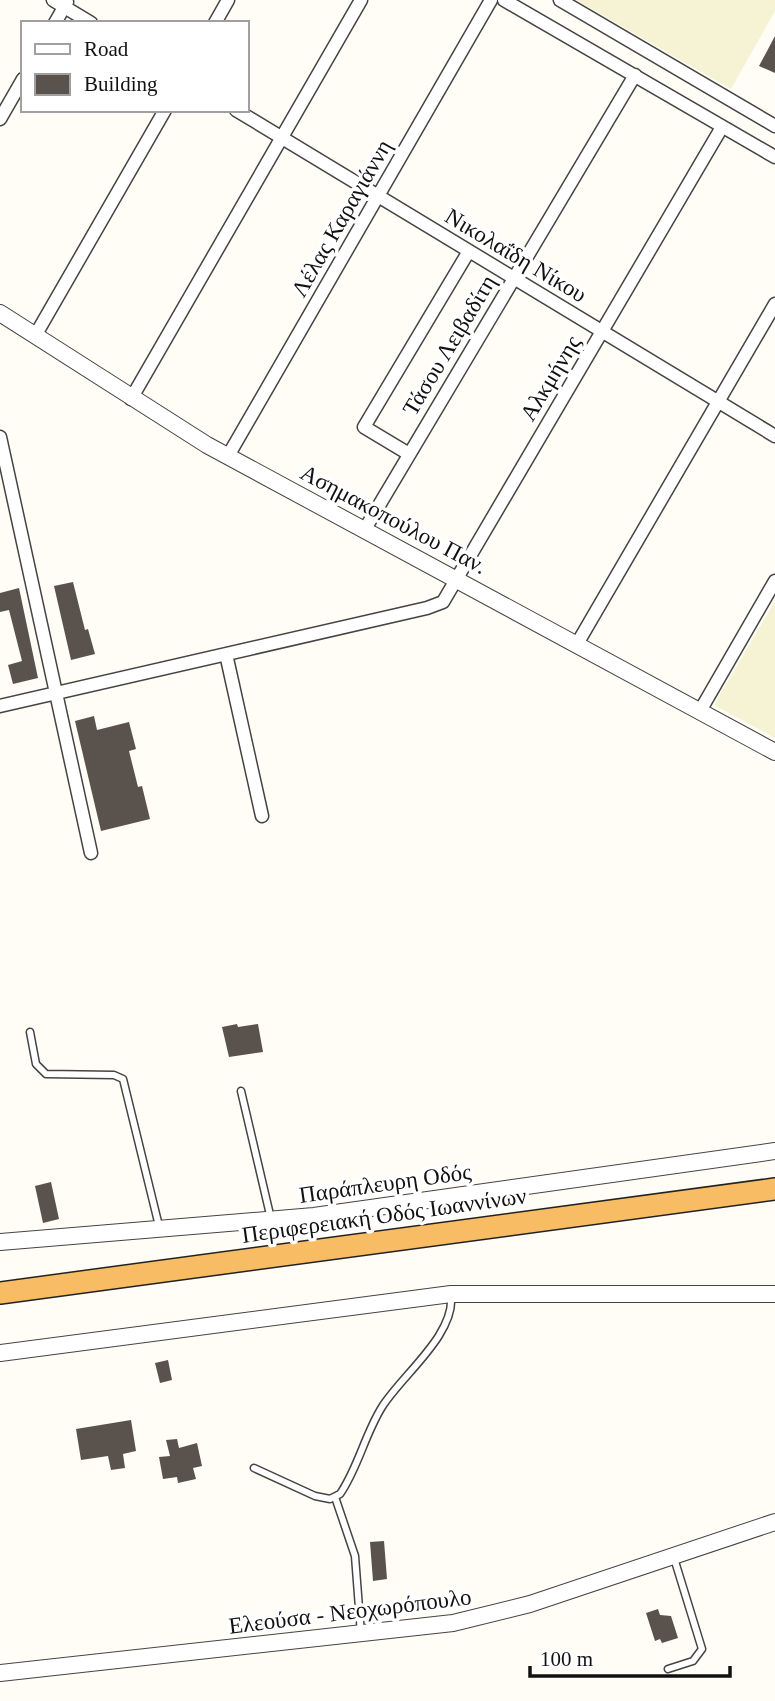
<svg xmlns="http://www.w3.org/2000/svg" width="775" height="1701" viewBox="0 0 775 1701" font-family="'Times New Roman',serif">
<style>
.farmland{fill:#f6f3d4}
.building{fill:#5a524d}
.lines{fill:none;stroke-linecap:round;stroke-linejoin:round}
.service-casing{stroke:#444;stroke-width:9}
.minor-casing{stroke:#444;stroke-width:15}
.tertiary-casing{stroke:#444;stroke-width:18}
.trunk-casing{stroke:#222;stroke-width:24}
.service{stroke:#fff;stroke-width:6}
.minor{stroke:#fff;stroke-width:12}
.tertiary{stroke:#fff;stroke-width:16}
.trunk{stroke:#f7bc64;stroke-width:21}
.labels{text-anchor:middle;stroke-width:7;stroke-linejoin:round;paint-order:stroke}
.street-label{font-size:23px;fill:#111;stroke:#fff}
</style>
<rect width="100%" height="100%" fill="#fffdf5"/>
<path class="farmland" d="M576 0H775V11L731 89Z
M775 601V738L714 705Z"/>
<path class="building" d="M775 36V73L759 66Z
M73 582 85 630 88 629 95 654 71 660 54 586Z
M19 588 38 678 13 684 8 665 22 661 9 610 0 612V593Z
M94 716 97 730 129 722 136 749 129 751 138 787 142 786 150 819 101 831 75 721Z
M237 1024 238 1027 258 1024 263 1052 229 1057 222 1027Z
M51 1182 59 1219 43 1223 35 1186Z
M168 1360 172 1380 160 1383 155 1363Z
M131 1420 136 1451 123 1454 125 1468 111 1470 108 1456 81 1460 76 1429Z
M177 1439 179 1448 197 1443 202 1466 193 1468 196 1479 178 1483 177 1477 163 1479 159 1457 170 1456 166 1440Z
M384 1541 387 1579 373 1581 370 1542Z
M658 1609 660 1615 671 1616 678 1638 662 1643 660 1639 655 1641 646 1613Z"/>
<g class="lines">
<defs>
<path id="service" d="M30 1032 36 1064 46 1074 114 1075 123 1079 159 1226
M241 1091 271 1219
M254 1468 315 1496 330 1499 340 1494C358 1468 365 1434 382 1407 402 1375 455 1335 451 1296
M335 1497 355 1556 361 1634
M668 1669 693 1661 702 1649 674 1558"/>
<path id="minor" d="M53 0 91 23
M504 0 775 157
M560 0 775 126
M55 23 67 2
M215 23 228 0
M236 110 775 436
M0 119 23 79
M35 336 165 110
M131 399 361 0
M0 437 91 853
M409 454 364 427 469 251
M228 456 491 0
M365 529 635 75
M577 644 775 304
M226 654 262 816
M0 706 427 608 443 602 722 127
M700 711 775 581"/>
<path id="tertiary" d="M0 313 207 445 775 752
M0 1242 314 1216 775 1151
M0 1353 451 1294H775
M0 1673 453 1623 530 1604 775 1522"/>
<path id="trunk" d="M0 1293 775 1189"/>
</defs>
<use href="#service" class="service-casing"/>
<use href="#minor" class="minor-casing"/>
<use href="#tertiary" class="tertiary-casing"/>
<use href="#trunk" class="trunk-casing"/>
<use href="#service" class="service"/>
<use href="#minor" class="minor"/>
<use href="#tertiary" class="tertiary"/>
<use href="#trunk" class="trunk"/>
</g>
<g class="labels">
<g class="street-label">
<text transform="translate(341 218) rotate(-60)" y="8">Λέλας Καραγιάννη</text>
<text transform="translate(516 255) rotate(31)" y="8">Νικολαΐδη Νίκου</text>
<text transform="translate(449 345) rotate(-59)" y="8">Τάσου Λειβαδίτη</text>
<text transform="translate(550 378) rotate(-59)" y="8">Αλκμήνης</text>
<text transform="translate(394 519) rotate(28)" y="8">Ασημακοπούλου Παν.</text>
<text transform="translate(385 1183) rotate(-8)" y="8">Παράπλευρη Οδός</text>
<text transform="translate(384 1215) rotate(-8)" y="8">Περιφερειακή Οδός Ιωαννίνων</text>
<text transform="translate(350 1611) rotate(-7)" y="8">Ελεούσα - Νεοχωρόπουλο</text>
</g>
</g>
<rect x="21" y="21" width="228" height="91" fill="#ffffff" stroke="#a0a0a0" stroke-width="2"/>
<rect x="35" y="44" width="35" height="10" fill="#ffffff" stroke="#a0a0a0" stroke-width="2"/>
<text x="84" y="56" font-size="21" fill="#111111">Road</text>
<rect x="35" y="74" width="35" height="21" fill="#5a524d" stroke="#a0a0a0" stroke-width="2"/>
<text x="84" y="91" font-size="21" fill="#111111">Building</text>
<path d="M530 1666v10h200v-10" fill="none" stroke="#111111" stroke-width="3.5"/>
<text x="540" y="1666" font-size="21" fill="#111111" stroke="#ffffff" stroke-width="5" paint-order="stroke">100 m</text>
</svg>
